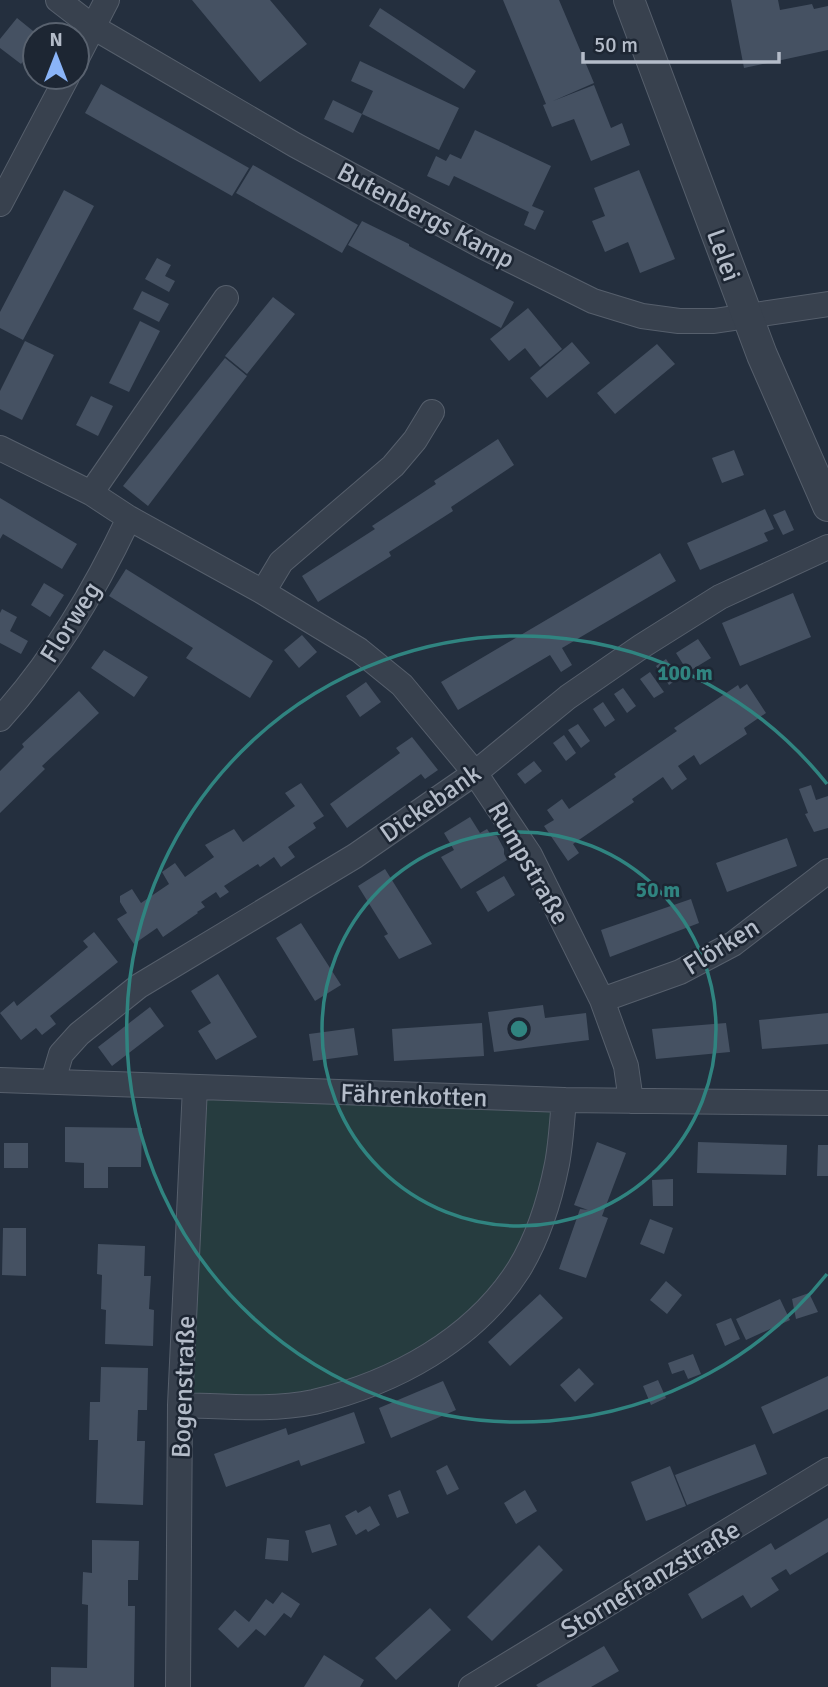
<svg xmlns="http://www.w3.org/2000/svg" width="828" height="1687" viewBox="0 0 828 1687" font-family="Signika,sans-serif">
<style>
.green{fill:#263c3f}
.building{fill:#455162}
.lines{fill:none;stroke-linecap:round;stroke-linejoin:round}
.minor-casing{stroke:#565f6c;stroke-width:26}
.tertiary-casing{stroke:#565f6c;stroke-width:32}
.minor{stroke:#38414e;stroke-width:24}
.tertiary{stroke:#38414e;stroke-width:30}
.ring{fill:none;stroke:#308480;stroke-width:3.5}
.labels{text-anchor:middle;stroke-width:5;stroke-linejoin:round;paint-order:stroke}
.street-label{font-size:26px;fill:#b4bcc9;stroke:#1d2633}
.centre{fill:#308480;stroke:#1d2633;stroke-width:3.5}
.ring-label{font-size:21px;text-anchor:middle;font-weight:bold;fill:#308480;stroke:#1d2633;stroke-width:5;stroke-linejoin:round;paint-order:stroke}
</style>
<rect width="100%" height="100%" fill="#242f3e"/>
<path class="green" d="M195 1087 564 1100 533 1230 472 1321 312 1402 180 1405Z"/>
<path class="building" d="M192 0H270L307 44 260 82Z
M503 0H559L594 83 553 101 594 85 611 128 622 123 630 145 591 161 574 119 552 127 543 105 546 104Z
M731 0H778L780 10 812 4 814 9 828 6V50L744 68Z
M380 8 476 71 464 89 369 26Z
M17 18 38 35H35V47L21 64 0 48V39Z
M360 61 459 108 439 150 362 114 373 91 351 81Z
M101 84 249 168 232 196 85 113Z
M333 100 362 114 353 133 324 119Z
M475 130 551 166 532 206 544 211 535 230 524 225 529 212 454 176 449 186 427 176 436 156 446 161 450 154 461 159Z
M253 165 358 225 342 253 236 193Z
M639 170 675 259 640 273 628 242 605 252 592 221 605 216 594 188Z
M64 190 94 206 23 340 0 328V312Z
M362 221 409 244V246L514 302 501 328 348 245Z
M157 258 171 265 165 276 175 281 169 292 145 279Z
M142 291 169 304 159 322 133 309Z
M273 297 295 314 247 374 225 356Z
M528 308 562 349 540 367 525 348 509 361 490 339Z
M140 321 160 331 129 392 109 383Z
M25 341 54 355 22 420 0 409V391Z
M572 342 590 363 547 398 530 378Z
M657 344 675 364 615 414 597 393Z
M225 358 247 376 148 506 123 486Z
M91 396 113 406 98 436 76 425Z
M498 439 514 465 451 507 453 511 389 552 391 556 318 602 302 576 375 529 372 526 436 484 434 481Z
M734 450 744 475 722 483 712 458Z
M0 498 77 544 62 569 3 534 0 539Z
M765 509 774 529 764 533 768 541 700 570 687 543Z
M785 510 794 530 783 535 773 515Z
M660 553 676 581 562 648 572 665 561 672 550 655 458 710 441 682Z
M126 569 273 661 250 698 186 658 193 648 109 596Z
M44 583 64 595 50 617 31 605Z
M793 593 811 637 740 666 722 623Z
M2 609 17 617 10 631 28 641 21 654 0 643V613Z
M302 635 317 652 299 668 284 650Z
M698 639 711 658 688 672 676 653Z
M104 650 148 677 134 697 91 668Z
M666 659 679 678 669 685 656 666Z
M650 672 664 692 654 698 640 679Z
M366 682 381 702 360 717 346 696Z
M747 684 766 713 744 728 747 734 700 765 694 755 678 766 687 779 672 790 663 777 632 799 634 802 573 844 579 853 568 861 544 826 554 820 547 810 562 799 569 809 616 777 614 774 677 731 674 728 738 685 740 689Z
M623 688 636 706 627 713 614 694Z
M79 691 99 713 42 766 45 769 0 813V771L24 747 22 744Z
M603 702 615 720 605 727 593 709Z
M578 724 590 741 581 748 568 730Z
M564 735 576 753 566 761 553 743Z
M412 737 438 770 425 779 421 774 347 828 330 804 400 753 396 748Z
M534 761 542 771 525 784 517 774Z
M301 783 324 816 313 823 316 828 288 847 295 857 281 867 274 857 260 867 258 864 224 886 229 892 220 898 216 892 201 902 205 907 197 912 198 913 163 937 157 928 134 944 117 919 127 913 120 902V896L132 889 141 903 169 884 162 872 175 863 185 877 214 857 205 845 234 829 243 842 295 806 285 793Z
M811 785 816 800 828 796V828L814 832 805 814 808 813 799 789Z
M470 817 480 833 487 829 491 835 497 836 504 849V854L507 860 461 889 441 857 454 850 444 833Z
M787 838 797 866 727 892 716 863Z
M385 869 432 944 399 959 384 936 388 934 358 886Z
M504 876 515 895 488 912 476 892Z
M691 899 699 923 610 957 601 930Z
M301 923 341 985 315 1001 276 938Z
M94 932 118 962 50 1016 56 1024 42 1035 36 1028 21 1040 0 1013 14 1001 17 1006 88 947 83 941Z
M218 974 257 1037 216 1060 198 1031 211 1023 191 991Z
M543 1005 545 1018 586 1013 589 1040 494 1052 488 1012Z
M150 1007 164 1026 112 1066 98 1047Z
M828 1013V1044L762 1049 759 1020Z
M482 1023 484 1056 394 1061 392 1029Z
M726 1023 730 1052 656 1059 652 1029Z
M354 1028 358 1055 313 1061 309 1034Z
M65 1127 142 1128 141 1167H108V1188H84V1163L65 1162Z
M597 1142 626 1153 602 1216 608 1218 586 1278 559 1269 580 1209 588 1210 574 1205Z
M698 1142 787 1145 786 1175 697 1173Z
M4 1143H28V1168H4Z
M818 1145H828V1176H817Z
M673 1179V1206H653L652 1180Z
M650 1219 673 1228 664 1254 640 1244Z
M3 1228H26V1276L2 1275Z
M98 1244 145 1246 144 1276H151L149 1309 154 1310 153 1346 105 1344 106 1310 101 1309 102 1275 97 1274Z
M666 1281 682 1295 667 1314 650 1300Z
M809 1293 818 1312 796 1319 792 1299Z
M540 1294 563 1318 510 1366 488 1342Z
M780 1299 790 1320 746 1340 736 1319Z
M731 1318 740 1339 725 1346 716 1324Z
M693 1354 701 1374 688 1379 684 1370 672 1374 668 1363Z
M101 1367 148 1368 147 1410H138L137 1441H145L143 1505 96 1503 98 1440H89L90 1402H100Z
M579 1368 594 1384 575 1402 560 1385Z
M828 1376V1409L773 1434 761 1407Z
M658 1380 666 1398 651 1405 643 1386Z
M443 1381 456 1410 391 1438 379 1408Z
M354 1412 365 1443 301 1466 299 1460 226 1487 214 1454 286 1428 288 1435Z
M755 1444 767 1474 687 1505 675 1475Z
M447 1465 459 1489 447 1495 436 1471Z
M670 1466 686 1506 646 1521 631 1482Z
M400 1490 409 1513 397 1518 388 1495Z
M525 1490 537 1511 516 1524 504 1503Z
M370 1506 380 1525 368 1532 366 1529 356 1535 345 1516 356 1510 358 1513Z
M828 1518V1552L790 1575 786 1569 771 1578 779 1590 751 1608 743 1595 702 1619 688 1594 771 1543 775 1550Z
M330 1524 337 1545 312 1553 305 1531Z
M267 1538 289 1540 288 1561 265 1559Z
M92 1540 139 1541 138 1580H128V1606H135L134 1687H51V1667L87 1668 88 1605 82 1604 83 1572 92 1573Z
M539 1545 563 1570 492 1641 467 1617Z
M282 1592 300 1604 291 1618 284 1613 265 1636 256 1629 238 1648 218 1629 235 1610 249 1622 266 1599 273 1604Z
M430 1608 451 1630 396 1680 375 1658Z
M604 1646 619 1671 591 1687H538L536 1685Z
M324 1655 364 1680 360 1687H304Z"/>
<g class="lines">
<defs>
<path id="minor" d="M58 0 93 27 295 145 480 245 593 301 642 316 679 321H714L828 304
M77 58 107 0
M0 204 67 77
M0 448 91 493 129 518 263 592 359 650 402 685 475 773 530 855 602 1000 626 1066 631 1101
M91 493 226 298
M263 592 281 562 393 466 415 440 432 412
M0 719C54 660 95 590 129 518
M602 1000 680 972 733 944 828 871
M0 1080 564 1100 828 1103
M53 1081 61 1054 79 1034 139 986 355 856 475 773 568 697 642 646 720 597 828 547
M180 1405C224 1406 271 1411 314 1402 394 1383 474 1340 519 1269 538 1238 550 1199 557 1164 561 1143 562 1121 564 1100
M178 1687 180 1405 195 1087
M471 1687 828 1470"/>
<path id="tertiary" d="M629 0 762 355 828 506"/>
</defs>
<use href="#minor" class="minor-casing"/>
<use href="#tertiary" class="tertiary-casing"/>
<use href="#minor" class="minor"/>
<use href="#tertiary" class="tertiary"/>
</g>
<g class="ring">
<circle cx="519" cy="1029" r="197"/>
<path d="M827 1274A393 393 0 1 1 827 784"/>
</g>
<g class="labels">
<g class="street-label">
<text transform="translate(426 215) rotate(28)" y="9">Butenbergs Kamp</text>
<text transform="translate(724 255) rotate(70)" y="9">Lelei</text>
<text transform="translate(70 622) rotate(-58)" y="9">Florweg</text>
<text transform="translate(430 803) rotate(-35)" y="9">Dickebank</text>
<text transform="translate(529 863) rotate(60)" y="9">Rumpstraße</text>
<text transform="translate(721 946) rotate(-32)" y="9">Flörken</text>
<text transform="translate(414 1095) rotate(2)" y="9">Fährenkotten</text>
<text transform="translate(183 1387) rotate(-88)" y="9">Bogenstraße</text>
<text transform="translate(650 1579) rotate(-31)" y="9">Stornefranzstraße</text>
</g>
</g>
<circle cx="519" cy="1029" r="10" class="centre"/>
<g class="ring-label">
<text x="685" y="680">100 m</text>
<text x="658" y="897">50 m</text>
</g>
<g transform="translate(56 56)"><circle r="33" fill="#1d2633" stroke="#59626f" stroke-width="2"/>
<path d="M0-5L12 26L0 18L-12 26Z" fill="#8ab4f8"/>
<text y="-10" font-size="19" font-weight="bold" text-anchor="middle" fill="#b4bcc9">N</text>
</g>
<path d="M583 52v10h196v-10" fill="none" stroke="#b4bcc9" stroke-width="3.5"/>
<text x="594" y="52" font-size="21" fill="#b4bcc9" stroke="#1d2633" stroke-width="5" paint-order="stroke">50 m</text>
</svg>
